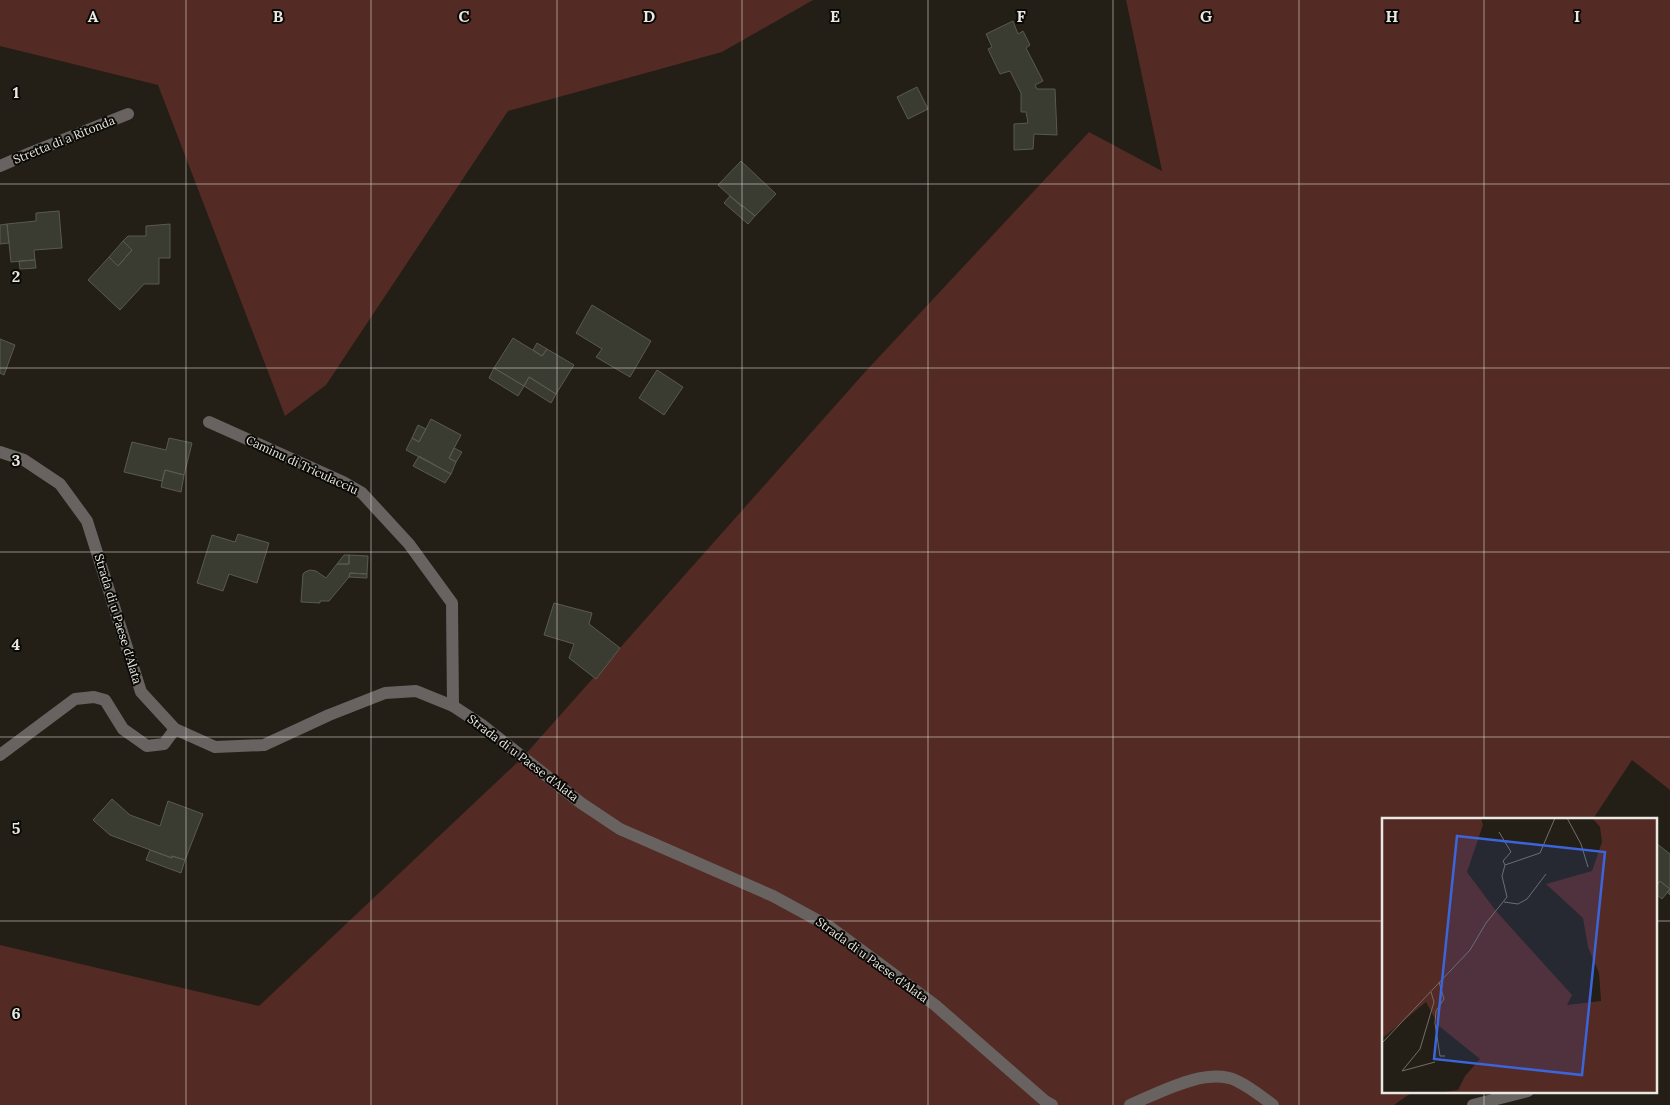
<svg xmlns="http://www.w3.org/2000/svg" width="1670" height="1105" viewBox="0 0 1670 1105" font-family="Lora,serif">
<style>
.green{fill:#532a24}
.building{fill:#3a3b31;stroke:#595a50}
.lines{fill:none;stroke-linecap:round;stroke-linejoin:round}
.lane{stroke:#686360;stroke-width:12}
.street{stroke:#686360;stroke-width:12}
.grid{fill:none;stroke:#ebe8e2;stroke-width:1;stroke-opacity:0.55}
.labels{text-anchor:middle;stroke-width:4;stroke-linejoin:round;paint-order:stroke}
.street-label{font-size:12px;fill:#ebe8e2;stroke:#0a0906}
.inset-road{fill:none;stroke:#736f68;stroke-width:1}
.view{fill:#3c65da;fill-opacity:0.15;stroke:#3c65da;stroke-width:2.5}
.inset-edge{fill:none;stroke:#ebe8e2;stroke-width:2.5}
.grid-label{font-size:16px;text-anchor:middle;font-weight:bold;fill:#ebe8e2;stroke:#0a0906;stroke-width:4;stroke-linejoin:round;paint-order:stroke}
</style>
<rect width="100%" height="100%" fill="#231e16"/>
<path class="green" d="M0 0H813L722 52 508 111 326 385 285 416 158 85 0 46Z
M1126 0H1670V790L1632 760 1593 819H1384V1091H1414L1394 1105H0V945L259 1006 523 757 865 372 1089 132 1162 171Z"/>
<path class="building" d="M1013 21 1018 34 1023 31 1030 45 1026 48 1043 81 1035 85 1037 89H1055L1057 135 1034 134 1033 149 1014 150V124L1028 123 1026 112H1021V93L1010 71 1000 74 988 49 992 47 986 34Z
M917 87 928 109 908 119 897 97Z
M741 161 776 194 755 216 743 206 742 207 718 185Z
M730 196 755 216 748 224 724 203Z
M59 211 62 248 34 250 35 260 11 262 7 224 36 221V213Z
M7 224 9 243 0 244V225Z
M170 224V258H159V284H144L120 310 88 280 109 257 118 266 132 250 123 241 128 236H146V226Z
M123 241 132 250 118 266 109 257Z
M35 260 36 268 20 269 19 261Z
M592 305 651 341 630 377 596 357 602 349 576 333Z
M513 338 542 356 547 349 574 365 556 394 529 377 524 386 494 368Z
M0 339 15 345 4 375 0 373Z
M537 343 547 349 542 356 533 350Z
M494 368 524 386 518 396 489 378Z
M657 370 683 387 664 415 639 398Z
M529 377 556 394 551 403 524 386Z
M431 419 461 435 449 458 456 462 451 474 406 450 412 438 419 442Z
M418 425 426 429 419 442 412 438Z
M169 438 192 443 184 475 165 470 162 481 124 472 132 442 166 450Z
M454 448 462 452 456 462 449 458Z
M419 456 451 474 445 483 413 466Z
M165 470 184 475 181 492 161 487Z
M238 534 269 543 257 583 229 574 223 591 197 583 212 535 235 542Z
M344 555H349V564H337Z
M349 555 368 556 367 574 350 573 349 577 329 601H320V603L301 602 303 574 305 572 310 570 316 571 326 578 337 564H349Z
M350 573 367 574V578L349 577Z
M554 603 592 613 589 624 620 648 596 679 569 658 574 644 544 635Z
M112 799 130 815 160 826 168 801 203 814 185 860 172 856V858L110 835 93 820Z
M1656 843 1670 854V895L1667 892 1670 889 1660 881 1656 886Z
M150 850 172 858V856L185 860 181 873 146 860Z
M1660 881 1670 889 1662 899 1656 894V886Z"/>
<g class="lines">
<path class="lane" d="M209 422 343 482 362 493 409 544 452 603 453 706
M0 755 75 699 94 697 105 700 123 729 147 746 164 744 175 729"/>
<path class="street" d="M0 166 30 153 128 114
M0 452 24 460 60 484 87 521 141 692 175 729 215 747 264 745 329 715 385 693 416 691 453 706 482 725 581 803 620 829 773 896 830 927 935 1005 1045 1101 1052 1105
M1130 1105C1159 1093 1207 1066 1237 1081 1250 1087 1262 1097 1273 1105
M1473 1105 1528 1091"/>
</g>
<path class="grid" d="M186 0V1105M371 0V1105M557 0V1105M742 0V1105M928 0V1105M1113 0V1105M1299 0V1105M1484 0V819M0 184H1670M0 368H1670M0 552H1670M0 737H1670M0 921H1384M1656 921H1670M1484 1091V1105"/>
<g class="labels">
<g class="street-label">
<text transform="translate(64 140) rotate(-22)" y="4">Stretta di a Ritonda</text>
<text transform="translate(302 465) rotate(25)" y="4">Caminu di Triculacciu</text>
<text transform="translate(118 619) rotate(73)" y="4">Strada di u Paese d'Alata</text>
<text transform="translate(523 758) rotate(37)" y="4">Strada di u Paese d'Alata</text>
<text transform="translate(872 960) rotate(36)" y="4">Strada di u Paese d'Alata</text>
</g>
</g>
<g transform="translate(1382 818)">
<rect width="275" height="275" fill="#231e16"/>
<path d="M0 0H99L101 7 85 54 114 93 190 177 185 187 219 183 217 155 206 129 201 100 164 66 210 53 220 24 218 9 210 0H275V275H54L76 272 83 258 98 241 57 208 44 184 2 219 0 216Z" fill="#532a24"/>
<path class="inset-road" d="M185 0 199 26 206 49M117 14 129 34 121 43 123 47M122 84 136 86 145 81 164 56M57 164 62 181 54 193 53 205 58 238H63M49 174 52 184 38 231 20 253 53 244M0 225 88 132 104 105 125 79 120 58 123 47 158 35 173 0"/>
<path class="view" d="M75 18 223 34 200 257 52 241Z"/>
<rect width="275" height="275" class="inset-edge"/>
</g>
<g class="grid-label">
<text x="93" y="22">A</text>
<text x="278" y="22">B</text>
<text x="464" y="22">C</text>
<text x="649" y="22">D</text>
<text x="835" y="22">E</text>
<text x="1021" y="22">F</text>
<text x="1206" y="22">G</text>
<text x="1392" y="22">H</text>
<text x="1577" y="22">I</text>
<text x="16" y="98">1</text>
<text x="16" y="282">2</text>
<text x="16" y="466">3</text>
<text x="16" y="650">4</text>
<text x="16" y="834">5</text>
<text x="16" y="1019">6</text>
</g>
</svg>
